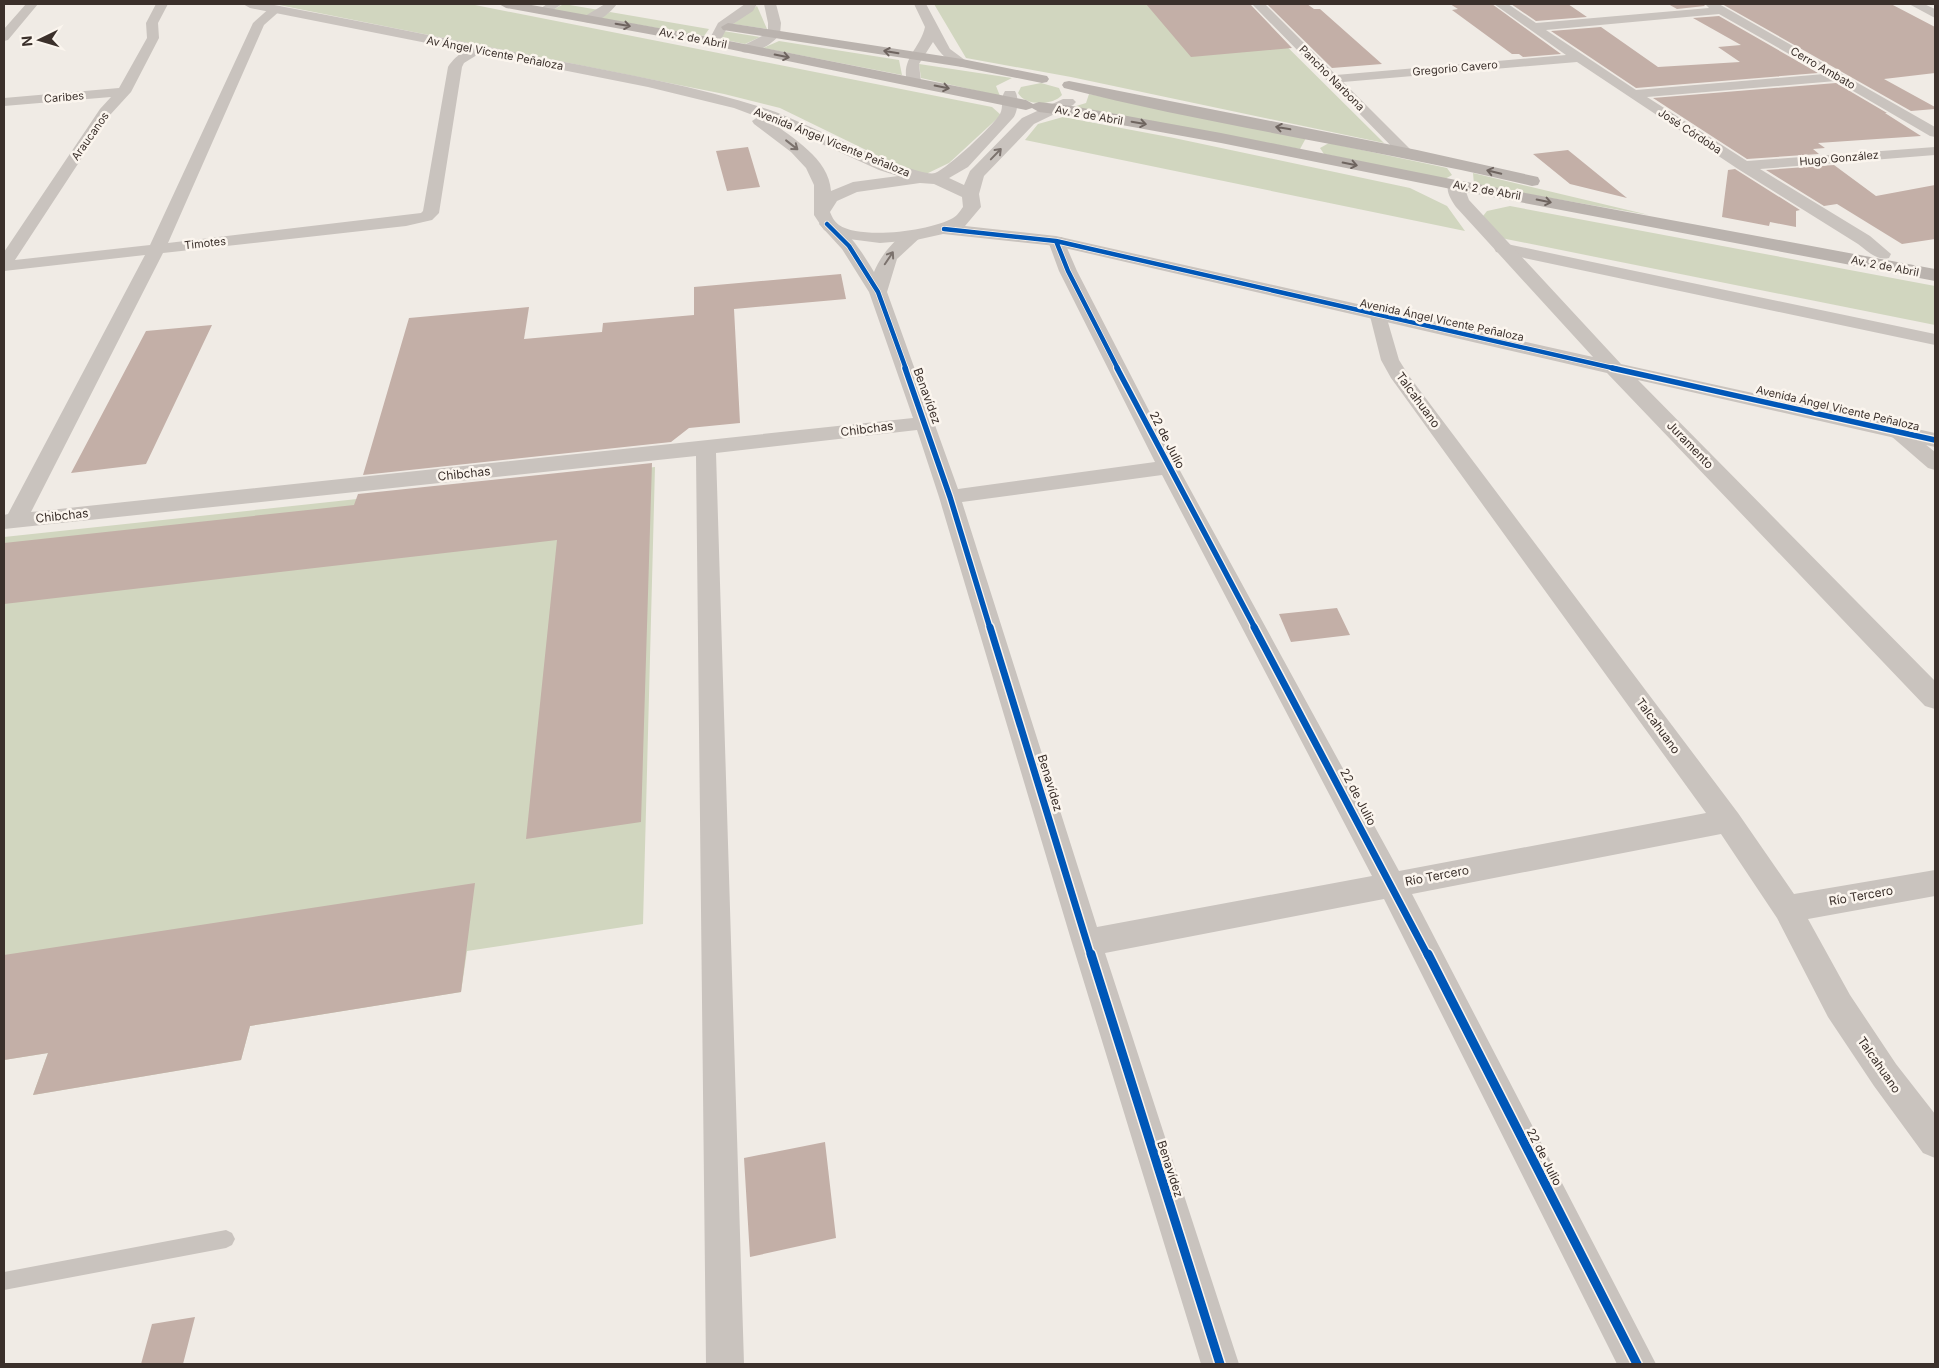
<svg xmlns="http://www.w3.org/2000/svg" width="1939" height="1368" viewBox="0 0 1939 1368" font-family="Inter,sans-serif">
<style>
.green{fill:#d1d6bf}
.building{fill:#c3afa7}
.lines{fill:none;stroke-linecap:round;stroke-linejoin:round}
.service{fill:#c9c3be;fill-rule:evenodd}
.minor{fill:#c9c3be;fill-rule:evenodd}
.tertiary{fill:#c9c3be;fill-rule:evenodd}
.secondary{fill:#bab3ae;fill-rule:evenodd}
.cycleway-far3-casing{stroke:#fbf5ee;stroke-width:6}
.cycleway-far2-casing{stroke:#fbf5ee;stroke-width:8}
.cycleway-far1-casing{stroke:#fbf5ee;stroke-width:10}
.cycleway-casing{stroke:#fbf5ee;stroke-width:12}
.cycleway-far3{stroke:#0057b8;stroke-width:4.5}
.cycleway-far2{stroke:#0057b8;stroke-width:5.5}
.cycleway-far1{stroke:#0057b8;stroke-width:7}
.cycleway{stroke:#0057b8;stroke-width:9}
.oneway{stroke:#6e645f}
.oneway2{stroke:#7b726d}
.labels{text-anchor:middle;stroke-width:5;stroke-linejoin:round;paint-order:stroke}
.far-street-label{font-size:11px;fill:#3b302b;stroke:#fbf5ee}
.street-label{font-size:12px;fill:#3b302b;stroke:#fbf5ee}
</style>
<rect width="100%" height="100%" fill="#f0ebe5"/>
<path class="green" d="M274 4H470L992 107 1001 115 949 163 926 174 907 170 780 108 724 94Z
M564 4 599 10 588 16 552 10Z
M934 4H1244L1384 143 1071 77 966 58Z
M757 6 767 29 733 24Z
M610 12 709 29 704 36 599 18Z
M723 31 760 37 745 44 721 39Z
M779 41 899 60 902 75 763 48Z
M919 64 1012 78 996 86 1000 96 921 78Z
M1041 83 1059 88 1062 95C1053 106 1025 106 1018 93L1021 87Z
M1089 94 1306 138 1300 149 1073 107 1086 103Z
M1063 117 1174 138 1410 188 1447 206 1465 231 1025 140 1038 124Z
M1329 143 1447 168 1452 175 1445 179 1324 154 1320 148Z
M1473 173 1649 215 1474 185Z
M1510 206 1935 286V325L1501 238 1483 216 1487 211Z
M655 467 643 924 467 951 461 992 250 1026 241 1060 33 1095 48 1053 4 1060V537Z"/>
<path class="building" d="M1146 4H1250L1292 48 1191 57Z
M1267 4H1307L1314 9H1320L1382 64 1332 68Z
M1450 4H1492L1561 54 1523 57 1519 54H1512L1452 10 1458 9Z
M1511 4H1568L1587 17 1536 21Z
M1668 4H1703L1705 6 1677 9Z
M1722 4H1891L1935 27V73L1884 79 1935 107V109L1911 111Z
M1719 16 1818 73 1636 88 1551 31 1601 27 1658 67 1740 62 1718 47 1741 45 1693 18Z
M1836 83 1887 113H1885L1921 136 1818 143 1825 148 1813 149 1819 154 1747 159 1653 98Z
M748 147 760 187 727 191 716 151Z
M1568 150 1627 198 1570 184 1533 154Z
M1834 165 1876 196 1935 185V239L1902 244 1837 204 1824 206 1766 170Z
M1735 169 1800 210 1796 211V227L1770 222 1769 226 1722 217 1728 170Z
M841 274 846 299 734 309 740 423 689 428 671 442 363 475 409 318 529 307 524 339 602 332 603 323 694 315V287Z
M212 325 146 464 71 473 146 331Z
M652 463 641 822 526 839 557 540 4 604V543L354 505 358 494Z
M1337 608 1350 635 1291 642 1279 614Z
M475 883 461 992 250 1026 241 1060 33 1095 48 1053 4 1060V955Z
M825 1142 836 1238 750 1257 744 1158Z
M195 1317 183 1364H141L152 1324Z"/>
<g class="lines">
<path class="service" d="M226 1230 232 1233 235 1239 232 1245 226 1248 4 1290V1272Z"/>
<path class="minor" d="M26 4H38L8 40 4 41V29Z
M156 4H168L158 23 159 38 131 92 110 115 15 260 150 245 253 23 272 6H280L282 9 264 25 168 243 421 213 423 211 448 67C455 56 470 44 484 47L485 50 464 63 462 67 439 213 432 220 406 226 163 253 31 512 913 418 869 292 842 249 819 224 821 221C841 216 865 257 874 272 880 256 902 226 922 231L924 234 897 259 887 292 958 489 1155 462 1059 271 1048 241 1050 237H1062L1064 241 1077 271 1178 467 1399 871 1706 813 1391 378 1381 360 1370 316 1373 312 1379 311 1385 312 1399 360 1409 376 1738 813 1794 894 1935 870V896L1808 919 1850 995 1896 1064 1935 1114V1158L1923 1153 1874 1086 1828 1017 1777 918 1721 834 1412 894 1656 1364H1617L1384 899 1105 953 1239 1364H1201L1072 943 939 497 917 430 716 453 744 1364H706L696 456 4 529V515L8 514 145 255 4 271V252L100 109 111 97 4 106V98L119 88 147 38 146 23ZM1162 475 1372 876 1097 927 962 502Z
M547 4H562L547 14H539L537 11Z
M605 4H617C610 13 597 25 585 22L583 19 585 16Z
M745 4H757L753 11 727 28 718 45H710L708 42 718 23Z
M764 4H776L781 23 780 34C773 44 755 55 742 52L741 49 742 46 768 33V23Z
M914 4H926L950 49 969 63 962 67C949 64 940 53 933 42L919 64 921 82 914 86 907 82C901 58 920 49 925 27Z
M1252 4H1265L1336 75 1566 55 1494 4H1508L1536 23 1709 8 1705 4H1719L1935 127V137L1930 136 1836 81 1647 97 1747 161 1935 147V155L1760 169 1870 236 1891 254 1889 258C1876 261 1868 251 1858 244L1738 169 1577 62 1343 82 1410 149 1412 152 1410 155H1400ZM1719 14 1824 74 1636 90 1546 30Z
M1909 4H1924L1935 9V18Z
M1502 243 1935 334V345L1496 252 1494 248 1496 244Z
M1898 426 1905 428 1935 452V470L1928 468 1891 436 1888 432 1891 428Z"/>
<path class="tertiary" d="M243 4H269C364 22 459 41 554 60 626 74 700 87 770 110 797 119 918 179 935 173 948 168 993 126 1000 114 1004 107 1000 98 1005 91H1015C1019 97 1018 112 1013 118L968 167 949 178 964 185 970 171 1022 118 1063 99H1073L1076 102 1073 105 1034 124 984 176 979 194 981 207 965 226 1056 236 1593 357 1456 207C1451 199 1444 190 1450 181H1462L1469 200 1621 364 1935 433V447L1638 380 1935 681V709L1925 706 1607 373 1056 246 943 234 916 240 880 243 841 238 824 230 814 215V185L806 168 791 152 754 124 752 121 758 117 734 108 648 87 250 8ZM769 120 879 170 898 176 853 182 831 191C829 158 792 138 769 120ZM920 183 934 184 962 197 963 207C960 211 957 216 953 218 930 231 861 240 839 225 834 221 832 217 830 212L837 201 857 192Z"/>
<path class="secondary" d="M499 4H526L714 38 1026 100 1033 104 1039 102 1072 106 1221 133 1456 180 1935 269V281L1456 190 1221 143 1072 116 1039 112 1032 108 1026 110 714 46 506 8Z
M728 23 962 59 1047 76 1049 79 1047 82 1042 83 962 67 723 30 721 27Z
M1069 81 1417 150 1538 177 1540 181 1538 185 1532 186C1377 149 1218 127 1064 88L1062 85 1064 82Z"/>
<defs>
<path id="cycleway-far3" d="M827 224 849 246 878 292 906 369
M944 229 1056 241 1617 369
M1056 241 1068 271 1118 369"/>
<path id="cycleway-far2" d="M905 368 950 497 990 628
M1117 368 1255 628
M1612 368 1935 440"/>
<path id="cycleway-far1" d="M990 627 1091 956
M1254 627 1428 956"/>
<path id="cycleway" d="M1091 954 1220 1364
M1428 954 1637 1364"/>
</defs>
<use href="#cycleway-far3" class="cycleway-far3-casing"/>
<use href="#cycleway-far2" class="cycleway-far2-casing"/>
<use href="#cycleway-far1" class="cycleway-far1-casing"/>
<use href="#cycleway" class="cycleway-casing"/>
<use href="#cycleway-far3" class="cycleway-far3"/>
<use href="#cycleway-far2" class="cycleway-far2"/>
<use href="#cycleway-far1" class="cycleway-far1"/>
<use href="#cycleway" class="cycleway"/>
</g>
<defs><path id="oneway-shaft" d="M-6 0H5M1.5-3L5.5 0L1.5 3" fill="none" stroke-width="1.6" stroke-linecap="round" stroke-linejoin="round" transform="scale(1.25)"/></defs>
<g class="oneway">
<use href="#oneway-shaft" transform="translate(623 25) rotate(10)"/>
<use href="#oneway-shaft" transform="translate(891 52) rotate(-171)"/>
<use href="#oneway-shaft" transform="translate(782 56) rotate(11)"/>
<use href="#oneway-shaft" transform="translate(942 87) rotate(11)"/>
<use href="#oneway-shaft" transform="translate(1139 123) rotate(10)"/>
<use href="#oneway-shaft" transform="translate(1283 128) rotate(-170)"/>
<use href="#oneway-shaft" transform="translate(1350 164) rotate(11)"/>
<use href="#oneway-shaft" transform="translate(1494 172) rotate(-166)"/>
<use href="#oneway-shaft" transform="translate(1544 201) rotate(11)"/>
</g>
<g class="oneway2">
<use href="#oneway-shaft" transform="translate(792 145) rotate(38)"/>
<use href="#oneway-shaft" transform="translate(996 154) rotate(-46)"/>
<use href="#oneway-shaft" transform="translate(889 258) rotate(-56)"/>
</g>
<g class="labels">
<g class="far-street-label">
<text transform="translate(693 38) rotate(11)" y="4">Av. 2 de Abril</text>
<text transform="translate(495 53) rotate(11)" y="4">Av Ángel Vicente Peñaloza</text>
<text transform="translate(1455 68) rotate(-5)" y="4">Gregorio Cavero</text>
<text transform="translate(1823 68) rotate(30)" y="4">Cerro Ambato</text>
<text transform="translate(1332 78) rotate(45)" y="4">Pancho Narbona</text>
<text transform="translate(64 97) rotate(-5)" y="4">Caribes</text>
<text transform="translate(1089 115) rotate(10)" y="4">Av. 2 de Abril</text>
<text transform="translate(1690 131) rotate(33)" y="4">José Córdoba</text>
<text transform="translate(90 136) rotate(-55)" y="4">Araucanos</text>
<text transform="translate(832 142) rotate(22)" y="4">Avenida Ángel Vicente Peñaloza</text>
<text transform="translate(1839 158) rotate(-5)" y="4">Hugo González</text>
<text transform="translate(1487 190) rotate(10)" y="4">Av. 2 de Abril</text>
<text transform="translate(205 243) rotate(-6)" y="4">Timotes</text>
<text transform="translate(1885 266) rotate(11)" y="4">Av. 2 de Abril</text>
<text transform="translate(1442 320) rotate(12)" y="4">Avenida Ángel Vicente Peñaloza</text>
<text transform="translate(1838 408) rotate(13)" y="4">Avenida Ángel Vicente Peñaloza</text>
</g>
<g class="street-label">
<text transform="translate(927 396) rotate(70)" y="4">Benavídez</text>
<text transform="translate(1418 400) rotate(54)" y="4">Talcahuano</text>
<text transform="translate(867 429) rotate(-7)" y="4">Chibchas</text>
<text transform="translate(1167 440) rotate(63)" y="4">22 de Julio</text>
<text transform="translate(1690 445) rotate(46)" y="4">Juramento</text>
<text transform="translate(464 474) rotate(-6)" y="4">Chibchas</text>
<text transform="translate(62 516) rotate(-6)" y="4">Chibchas</text>
<text transform="translate(1658 726) rotate(54)" y="4">Talcahuano</text>
<text transform="translate(1050 783) rotate(73)" y="4">Benavídez</text>
<text transform="translate(1358 797) rotate(62)" y="4">22 de Julio</text>
<text transform="translate(1437 876) rotate(-11)" y="4">Río Tercero</text>
<text transform="translate(1861 896) rotate(-10)" y="4">Río Tercero</text>
<text transform="translate(1879 1065) rotate(55)" y="4">Talcahuano</text>
<text transform="translate(1544 1157) rotate(63)" y="4">22 de Julio</text>
<text transform="translate(1170 1169) rotate(72)" y="4">Benavídez</text>
</g>
</g>
<rect width="1939" height="1368" fill="none" stroke="#3b302b" stroke-width="10"/>
<g transform="translate(40 40) rotate(265)" stroke="#fbf5ee" stroke-width="4" paint-order="stroke">
<path d="M0-4L9 19L0 12L-9 19Z" fill="#3b302b"/>
<text y="-8" font-size="14" font-weight="bold" text-anchor="middle" fill="#3b302b">N</text>
</g>
</svg>
